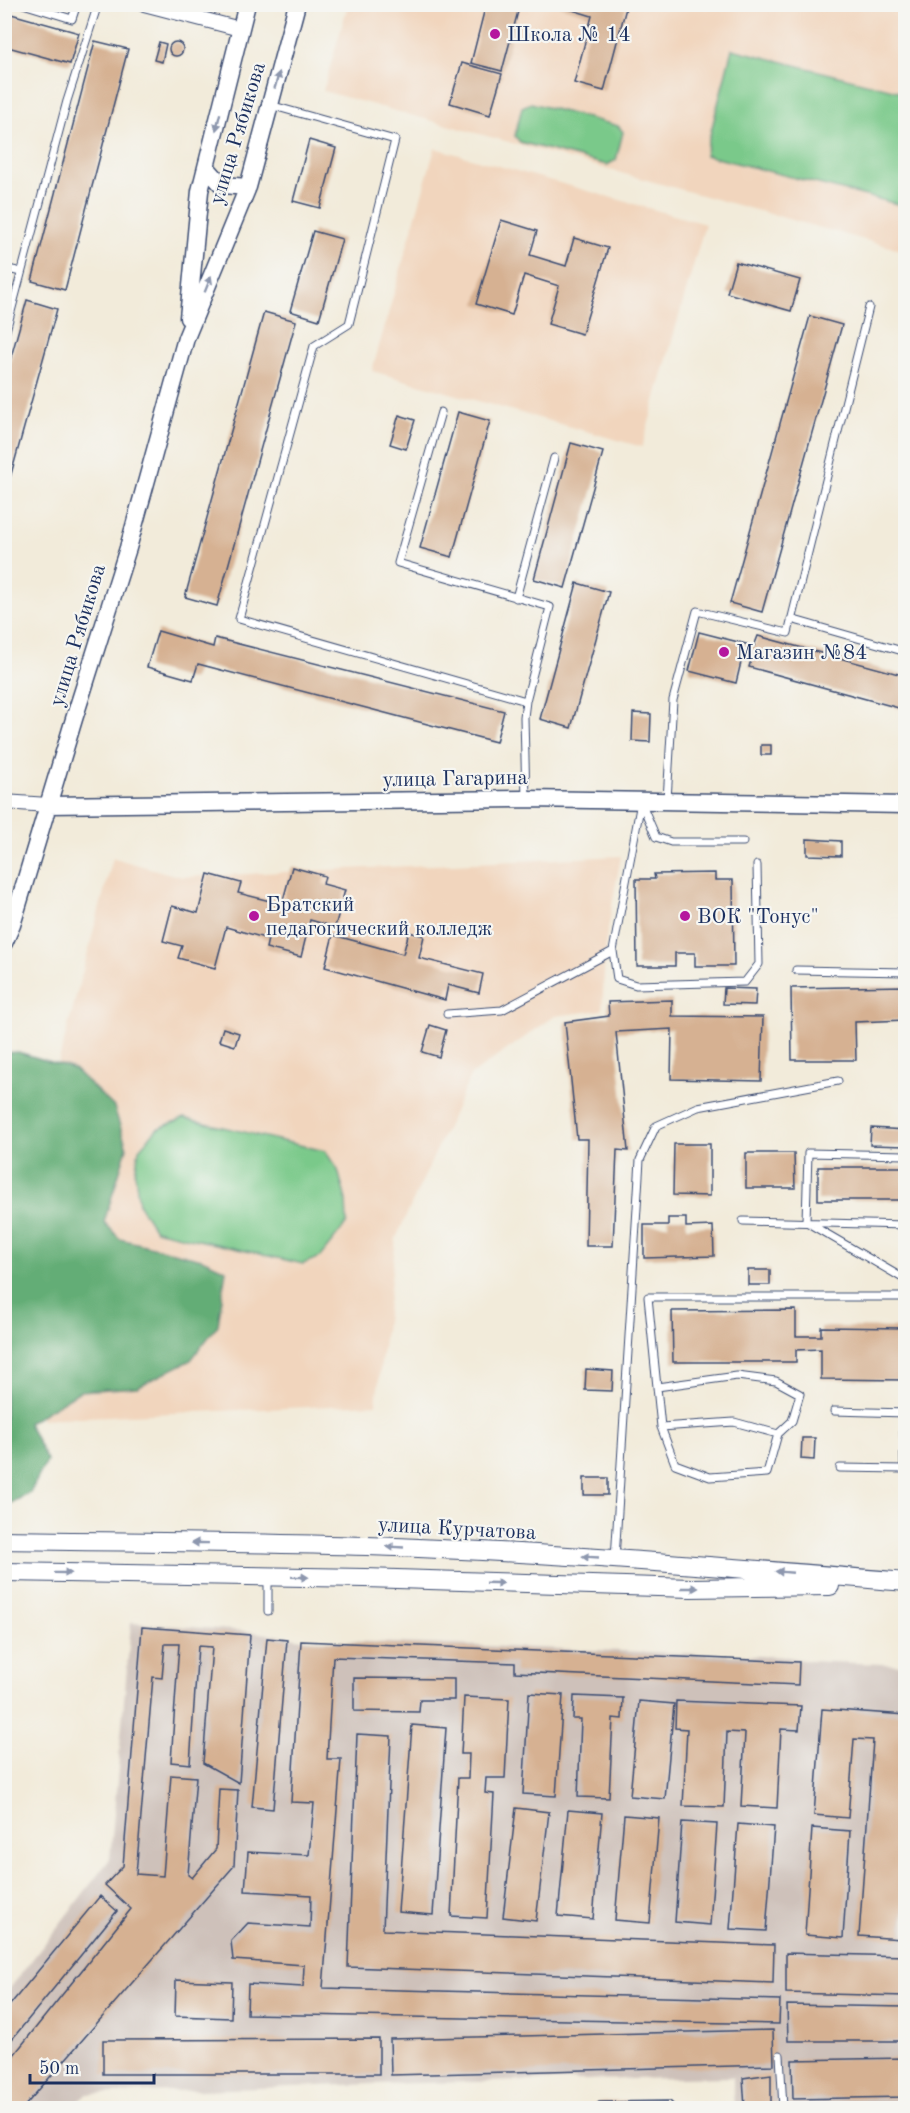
<svg xmlns="http://www.w3.org/2000/svg" width="910" height="2113" viewBox="0 0 910 2113" font-family="'Old Standard TT',serif">
<style>
.built{fill:#f1d5bd}
.industrial{fill:#cec1ba}
.green{fill:#7ac98a;stroke:#4a7c74;stroke-width:1.5}
.forest{fill:#63ad76;stroke:#3f6e6a;stroke-width:1.5}
.building{fill:#d6b192}
.lines{fill:none;stroke-linecap:round;stroke-linejoin:round}
.service-casing{stroke:#3b4b71;stroke-width:9}
.minor-casing{stroke:#3b4b71;stroke-width:16}
.tertiary-casing{stroke:#3b4b71;stroke-width:19}
.secondary-casing{stroke:#3b4b71;stroke-width:20}
.service{stroke:#fff;stroke-width:7}
.minor{stroke:#fff;stroke-width:14}
.tertiary{stroke:#fff;stroke-width:16}
.secondary{stroke:#fff;stroke-width:18}
.oneway{fill:#8d97ae}
.poi-dot{fill:#b5179e;stroke:#f6f6f2;stroke-width:2}
.labels{text-anchor:middle;stroke-width:4.5;stroke-linejoin:round;paint-order:stroke}
.poi-label{font-size:21px;fill:#1b2f5e;stroke:#f6f6f2;text-anchor:start}
.street-label{font-size:21px;fill:#1b2f5e;stroke:#f6f6f2}
</style>
<rect width="100%" height="100%" fill="#f6f6f2"/>
<filter id="ink" filterUnits="userSpaceOnUse"><feTurbulence type="fractalNoise" baseFrequency=".0167" numOctaves="2"/><feDisplacementMap in="SourceGraphic" scale="12" xChannelSelector="R" yChannelSelector="G"/><feConvolveMatrix kernelMatrix="1 2 1 2 8 2 1 2 1" color-interpolation-filters="sRGB"/></filter>
<filter id="wash" filterUnits="userSpaceOnUse"><feTurbulence type="fractalNoise" baseFrequency=".008" numOctaves="4" result="noise"/><feDisplacementMap in="SourceGraphic" scale="24" xChannelSelector="R" yChannelSelector="G"/><feGaussianBlur stdDeviation="1.35" result="paint"/><feColorMatrix in="noise" values="0 0 0 0 0 0 0 0 0 0 0 0 0 0 0 0 0 1.4 0 .05"/><feComposite in="paint" operator="in"/></filter>
<g filter="url(#wash)">
<rect width="100%" height="100%" fill="#f2ebda"/>
<path class="built" d="M348 5H905V251L323 91Z
M435 148 705 224 642 447 372 371Z
M621 856 606 939 602 1010 555 1016 471 1075 396 1238 376 1404 41 1419 43 1120 113 858 182 877Z"/>
<path class="industrial" d="M131 1623 245 1631 311 1640 789 1657 807 1661 905 1665V2108H734L733 2077 374 2084 87 2094 69 2108H5L4 1996 110 1859Z"/>
<path class="green" d="M732 49 905 93V206L705 155Z
M531 103 618 126 623 132 616 160 607 165 520 142 515 136 522 107Z
M184 1118 325 1151 338 1170 346 1200 347 1223 320 1257 303 1264 155 1230 139 1205 135 1173 139 1149 157 1129Z"/>
<path class="forest" d="M18 1052 74 1069 114 1107 127 1148 104 1222 120 1239 202 1259 226 1270 218 1325 191 1360 137 1387 80 1391 28 1423 47 1460 30 1493 5 1506 4 1053Z"/>
<g id="blocks">
<path class="building" d="M486 4H520L502 71 471 63Z
M553 4H627L604 91 574 83 592 16Z
M4 12 79 33 70 64 4 46Z
M95 41 128 49 65 290 32 281Z
M169 49a7 7 0 1 1 14 0a7 7 0 1 1-14 0Z
M159 42 166 44 162 62 154 60Z
M462 63 502 74 490 115 450 103Z
M309 140 336 148 320 208 293 201Z
M501 220 537 231 530 255 566 266 574 238 608 248 582 334 548 324 559 286 524 275 512 315 476 304Z
M313 231 342 239 319 320 290 311Z
M736 262 800 280 791 311 727 293Z
M27 300 57 309 8 485 4 484V382Z
M264 312 296 321 217 606 185 597Z
M810 316 842 325 762 612 730 603Z
M458 412 490 421 452 557 420 548Z
M399 415 415 420 406 449 390 444Z
M571 443 603 452 565 588 534 579Z
M577 583 609 592 571 728 540 719Z
M158 631 213 647 215 638 504 711 496 742 198 664 193 680 147 667Z
M699 632 754 646 758 636 906 676V710L749 667 751 660 742 658 736 683 689 671Z
M633 713 651 714 650 742 632 741Z
M761 745H771V755H761Z
M807 839 841 841V856L807 855Z
M292 867 325 876 323 884 345 890 335 927 310 920 301 957 266 948 268 939 226 927 215 968 178 958 182 946 163 941 172 906 198 913 208 874 241 883 238 893 282 904Z
M715 873V880H733L734 966H695V953H675V966H637L636 879H655L654 874Z
M409 932 424 936 419 958 483 974 479 993 448 985 445 1000 325 967 333 935 403 954Z
M906 986V1020L855 1022 856 1060H792L791 988Z
M724 988 756 989 755 1005 723 1004Z
M672 1000V1016L763 1017 761 1081 671 1079 672 1029 616 1032 628 1151 617 1150 613 1246H586L588 1139H577L565 1022 609 1016 608 1002Z
M430 1025 446 1030 439 1057 422 1052Z
M223 1028 239 1033 235 1046 219 1041Z
M871 1128 906 1130V1146L870 1145Z
M674 1144H710V1196L673 1195Z
M746 1153H794L795 1188H746Z
M818 1167H906V1200H818Z
M668 1218H686V1227L713 1226 714 1256 644 1258V1225H668Z
M748 1270H770V1285H748Z
M796 1310V1336H821V1327L906 1328V1380L821 1379V1349L796 1350V1362H673L672 1311Z
M586 1369 613 1371 612 1391 585 1390Z
M802 1438H815L814 1460 801 1459Z
M584 1478H608V1495H584Z
M142 1627 250 1635 239 1783 203 1763 212 1647 198 1646 190 1764 171 1762 179 1644H165L162 1678 153 1677 136 1874 163 1876 171 1775 196 1777 188 1875 192 1878 216 1849 219 1789 238 1790 234 1866 23 2108H5V2066L131 1909 105 1885 123 1866Z
M267 1638 287 1640 273 1809 252 1807Z
M301 1641 799 1662 798 1685 515 1672V1663L333 1657 327 1759H341L323 1988 780 2000 779 2024 247 2014 248 1984 303 1987 304 1965 233 1960 231 1941 248 1923 310 1927 311 1895 245 1891 248 1852 309 1855 314 1803 291 1802Z
M354 1678 454 1679V1700H420L419 1712 354 1711Z
M529 1693 563 1695 556 1796 523 1794Z
M574 1696 623 1698 622 1719 613 1718 609 1798 578 1797 581 1719H573Z
M464 1697 509 1699 505 1778H486L485 1793 494 1794 487 1918 451 1916 458 1778H468L469 1754H461Z
M639 1701 674 1704 665 1799 630 1796Z
M676 1701 801 1706 799 1730 781 1729 777 1808 741 1806 745 1733 727 1732 724 1807 683 1806 687 1729 675 1728Z
M822 1709 906 1715V1873L901 1939 859 1936 873 1740 854 1739 848 1818 814 1815Z
M412 1725 446 1728 433 1915 398 1912Z
M357 1734 391 1736 383 1930 774 1945 773 1983 348 1967Z
M516 1808 549 1812 536 1921 503 1917Z
M568 1810 602 1813 593 1919 558 1916Z
M624 1815 659 1818 650 1923 615 1920Z
M682 1822 717 1824 710 1925 675 1922Z
M738 1824 774 1827 766 1931 730 1929Z
M812 1828 850 1831 843 1938 805 1935Z
M100 1896 117 1911 4 2049V2012Z
M786 1953 906 1956V1996L786 1993Z
M176 1980 232 1982 231 2018 175 2016Z
M787 2005 906 2007V2041H788Z
M773 2030 774 2065 391 2075 390 2039Z
M379 2039V2074H103V2040Z
M906 2058V2097L793 2099 792 2060Z
M771 2074V2108H745L743 2078Z
M670 2101 677 2108H591L599 2102Z"/>
</g>
</g>
<g filter="url(#ink)">
<use href="#blocks" fill-opacity="0" stroke="#3b4b71" stroke-width="1.5"/>
<g class="lines">
<defs>
<path id="service" d="M23 4 72 19 77 4
M893 4 906 7
M270 105 395 140 349 324 314 346 239 619 526 701 524 717 526 799
M4 268 21 272
M4 338 67 101 98 4
M441 412 398 563 550 607 526 701
M516 598 554 458
M791 619 906 652
M667 800 673 700 697 611 788 633 869 307
M641 802 613 951 617 979 636 985 745 982 759 964 757 865
M641 802 656 837 671 842H743
M796 970 906 972
M447 1014 502 1010 613 951
M743 1221 906 1225
M806 1221 808 1153 906 1155
M808 1223 906 1280
M657 1387 737 1376 776 1381 800 1394 792 1421 778 1434
M834 1411 906 1413
M661 1427 734 1422 778 1434 767 1473 710 1477 675 1464 661 1427 648 1297H906
M840 1468 904 1469 903 1413
M615 1559 640 1160 656 1126 698 1107 838 1081
M268 1611V1577
M780 2055 783 2108"/>
<path id="minor" d="M144 4 240 29
M4 802 48 805"/>
<path id="tertiary" d="M207 168 222 185 248 187
M188 318 200 191 247 4
M48 805 526 799 906 805
M4 943 12 925 74 719 128 548 186 338 248 187 297 4"/>
<path id="secondary" d="M4 1540C125 1542 246 1542 367 1546 547 1552 726 1567 906 1582
M4 1572 365 1578 691 1588 830 1586"/>
</defs>
<use href="#service" class="service-casing"/>
<use href="#minor" class="minor-casing"/>
<use href="#tertiary" class="tertiary-casing"/>
<use href="#secondary" class="secondary-casing"/>
<use href="#service" class="service"/>
<use href="#minor" class="minor"/>
<use href="#tertiary" class="tertiary"/>
<use href="#secondary" class="secondary"/>
</g>
<defs><path id="oneway-solid" d="M-6-.8H1V-3.2L6.5 0L1 3.2V.8H-6Z" transform="scale(1.5)"/></defs>
<g class="oneway">
<use href="#oneway-solid" transform="translate(277 80) rotate(-74)"/>
<use href="#oneway-solid" transform="translate(218 122) rotate(104)"/>
<use href="#oneway-solid" transform="translate(208 284) rotate(-68)"/>
<use href="#oneway-solid" transform="translate(200 1543) rotate(-179)"/>
<use href="#oneway-solid" transform="translate(395 1547) rotate(-177)"/>
<use href="#oneway-solid" transform="translate(590 1557) rotate(-177)"/>
<use href="#oneway-solid" transform="translate(784 1572) rotate(-175)"/>
<use href="#oneway-solid" transform="translate(63 1573) rotate(1)"/>
<use href="#oneway-solid" transform="translate(300 1577) rotate(1)"/>
<use href="#oneway-solid" transform="translate(495 1583) rotate(2)"/>
<use href="#oneway-solid" transform="translate(690 1588)"/>
</g>
</g>
<g class="poi-dot">
<circle cx="495" cy="34" r="6"/>
<circle cx="724" cy="652" r="6"/>
<circle cx="254" cy="916" r="6"/>
<circle cx="685" cy="916" r="6"/>
</g>
<g class="labels">
<g class="poi-label">
<text x="507" y="41">Школа № 14</text>
<text x="736" y="659">Магазин №84</text>
<text x="266" y="911">Братский<tspan x="266" dy="24">педагогический колледж</tspan></text>
<text x="697" y="923">ВОК "Тонус"</text>
</g>
<g class="street-label">
<text transform="translate(237 133) rotate(-73)" y="7">улица Рябикова</text>
<text transform="translate(77 635) rotate(-73)" y="7">улица Рябикова</text>
<text transform="translate(455 778) rotate(-1)" y="7">улица Гагарина</text>
<text transform="translate(457 1528) rotate(3)" y="7">улица Курчатова</text>
</g>
</g>
<rect width="910" height="2113" fill="none" stroke="#f6f6f2" stroke-width="24"/>
<path d="M30 2074v9h124v-9" fill="none" stroke="#1b2f5e" stroke-width="3"/>
<text x="39" y="2074" font-size="18" fill="#1b2f5e" stroke="#f6f6f2" stroke-width="4.5" paint-order="stroke">50 m</text>
</svg>
